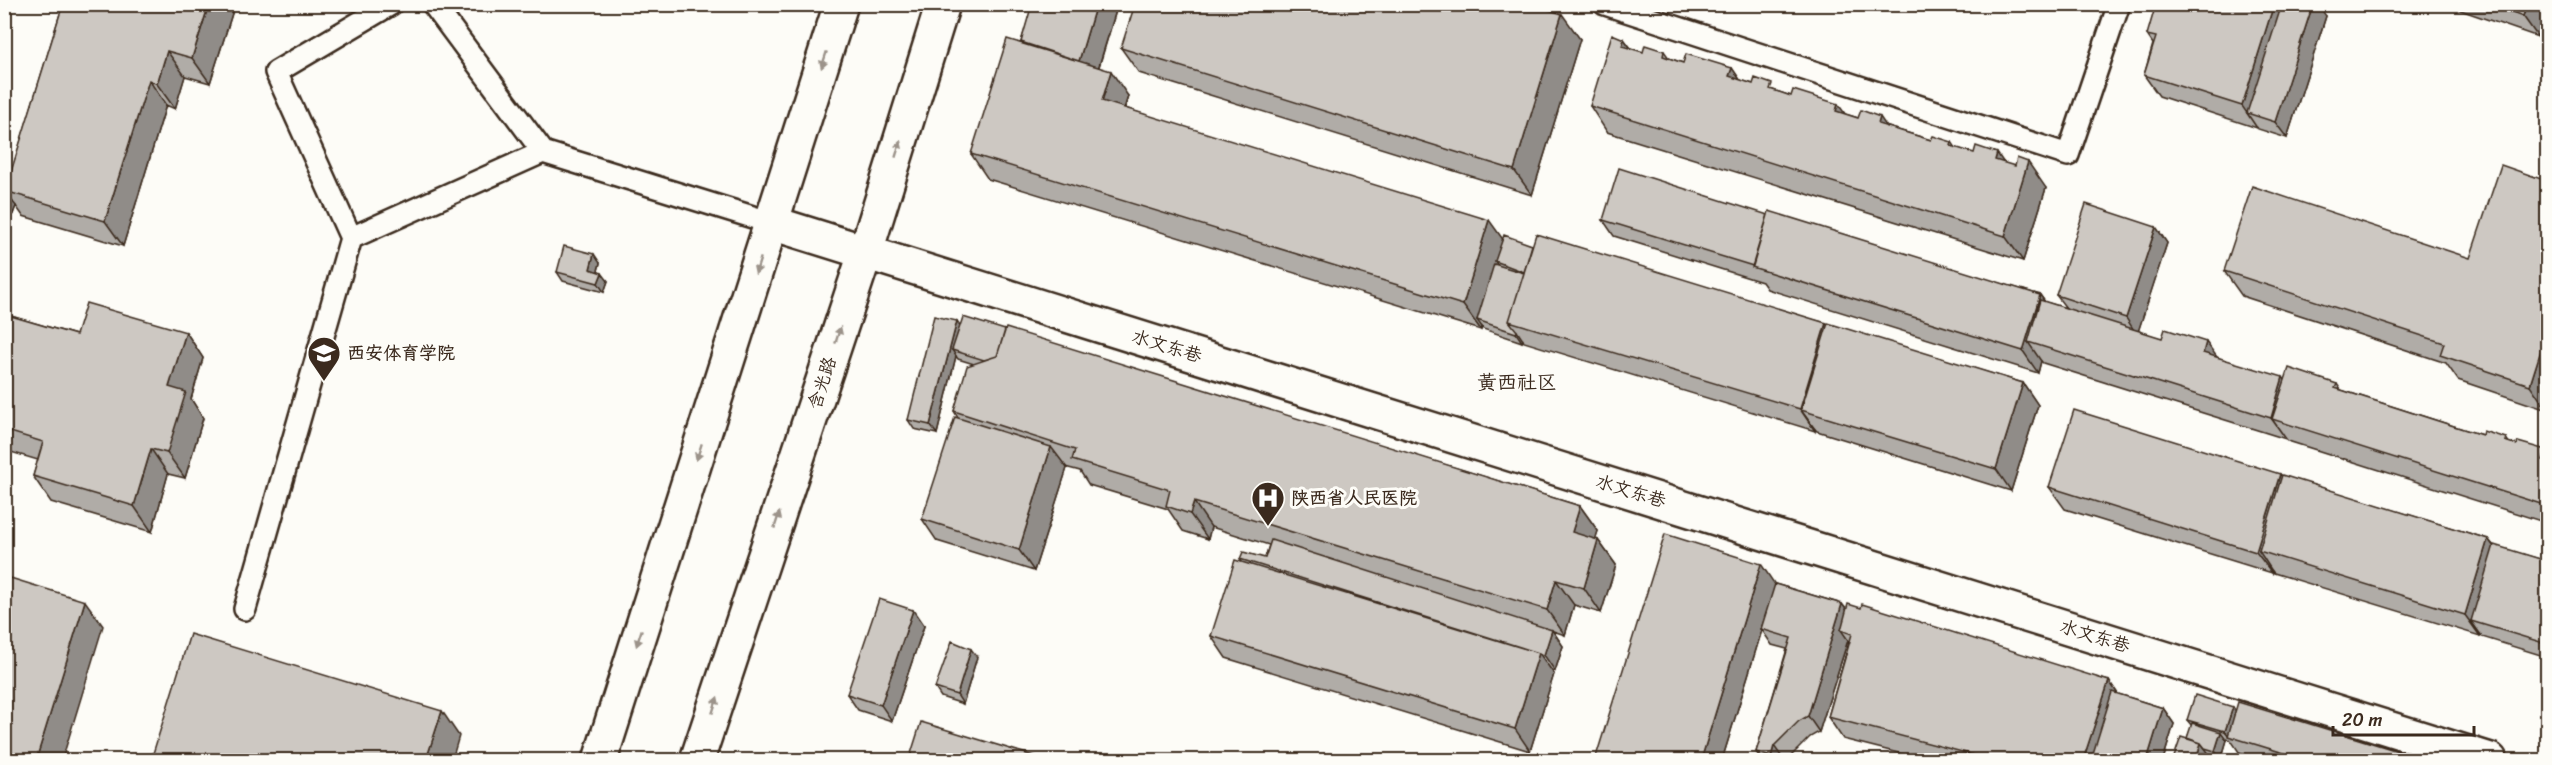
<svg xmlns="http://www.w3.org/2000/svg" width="2552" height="765" viewBox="0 0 2552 765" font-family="Sriracha,'LXGW WenKai TC',sans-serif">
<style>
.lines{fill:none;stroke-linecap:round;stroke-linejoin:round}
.service-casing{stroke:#3b2a1e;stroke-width:26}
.tertiary-casing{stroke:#3b2a1e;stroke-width:38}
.secondary-casing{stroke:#3b2a1e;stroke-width:38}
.service{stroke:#fdfcf7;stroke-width:21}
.tertiary{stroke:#fdfcf7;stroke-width:33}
.secondary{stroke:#fdfcf7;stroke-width:33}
.wall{fill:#b0aca7;stroke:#3b2a1e;stroke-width:1.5}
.shaded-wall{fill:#908c88;stroke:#3b2a1e;stroke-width:1.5}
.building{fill:#cdc8c2;stroke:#3b2a1e;stroke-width:1.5}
.oneway{fill:#9c938a}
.labels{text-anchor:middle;stroke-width:6;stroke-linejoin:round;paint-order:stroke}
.street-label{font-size:18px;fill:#3b2a1e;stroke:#fdfcf7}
.poi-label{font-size:18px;font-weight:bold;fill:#3b2a1e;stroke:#fdfcf7;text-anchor:start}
.neighbourhood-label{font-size:20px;fill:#3b2a1e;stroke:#fdfcf7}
</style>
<rect width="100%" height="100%" fill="#fdfcf7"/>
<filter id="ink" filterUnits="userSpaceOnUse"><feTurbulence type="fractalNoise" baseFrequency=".0167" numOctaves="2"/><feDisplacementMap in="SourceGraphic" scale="12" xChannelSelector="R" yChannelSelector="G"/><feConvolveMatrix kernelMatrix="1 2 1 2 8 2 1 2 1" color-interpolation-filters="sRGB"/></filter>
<g filter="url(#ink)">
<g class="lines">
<defs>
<path id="service" d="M391 4 276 72 351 238 543 152 772 223
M433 4 543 152
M1605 4 2068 155 2119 4
M245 609 351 238"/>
<path id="tertiary" d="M772 223 2490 760"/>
<path id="secondary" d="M600 760 841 4
M697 760 866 251 943 4"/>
</defs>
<use href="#service" class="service-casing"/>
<use href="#tertiary" class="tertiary-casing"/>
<use href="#secondary" class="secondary-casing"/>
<use href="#service" class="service"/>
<use href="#tertiary" class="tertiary"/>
<use href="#secondary" class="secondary"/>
</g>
<path class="wall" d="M63 4H235L210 83 185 76 175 109 166 105 123 246 23 216 16 206 13 214 4 211V171L11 173Z
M1026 4H1118L1099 67 1128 96 1125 108 1503 239 1532 245 1826 323 1827 325 2023 383 2038 405 2011 491 1817 431 1815 429V431L1524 342 1523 340 1522 342 1483 329 1482 327 1481 330 988 179 971 154 1022 44 1021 42 1031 11Z
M2411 4H2425L2423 9Z
M2443 4H2547L2538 37Z
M2326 16 2287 138 2258 129 2257 127V128L2159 96 2144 75 2153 44 2147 35Z
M1580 39 1532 195 1139 73 1121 48Z
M1624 39 1631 48 1643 52 1664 51 1669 58 1683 63 1732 68 1740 80 1776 91 1845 114 1931 140 1952 142 1956 148 2003 162 2046 188 2023 261 1607 132 1590 106Z
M1768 215 2040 295 2045 302 2066 308 2056 295 2156 227 2167 243 2138 331 2285 380 2337 384 2341 390 2482 435 2506 438 2509 443 2517 445 2547 452V523L2288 441 2286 439 2043 363 2041 361 2038 373 1767 289 1762 282 1614 236 1603 220Z
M2470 258 2547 410 2458 380 2446 363 2242 296 2224 271Z
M600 263 598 271 608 281 604 292 563 281 557 272Z
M4 314 76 335 186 332 203 358 191 399 203 418 185 478 168 474 152 532 51 502 33 476 38 460 4 450Z
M957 321 960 326 1005 330 1580 506 1598 531 1595 539 1598 540 1616 565 1601 613 1574 605 1565 635 1553 631 1563 646 1555 671 1551 670 1554 674 1530 751 1226 658 1211 636 1242 562 1240 559 1265 558 1269 545 1211 527 1208 539 1183 531 1168 509 1089 485 1080 471 1065 467 1067 468 1034 571 937 541 922 519 958 418 954 411 974 364 958 359 956 356 937 434 914 429 908 420Z
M2280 474 2282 476 2488 539 2494 546 2547 561V657L2482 637 2481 635 2480 636 2274 573 2272 571V573L2065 509 2049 487Z
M1775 584 1842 604 1847 610 2109 681 2118 694 2163 708 2174 724 2163 760H1926L1843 739 1828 717 1849 642 1848 640 1819 732 1810 737 1787 760H1762L1756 752 1787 649 1772 645 1762 630 1722 760Z
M924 626 892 721 858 710 847 694Z
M977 657 963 704 941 697 935 688Z
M2236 711 2427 760H2266L2239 752 2231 740 2226 738 2227 740 2221 760 2211 756 2213 759 2212 760H2173L2187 738 2192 726 2187 720Z"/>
<path class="shaded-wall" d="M209 4H235L210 83 192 58Z
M1096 4H1118L1094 82 1079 61Z
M2274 4H2295L2247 113 2257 128 2242 106Z
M2313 4H2318L2326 16 2287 138 2275 122Z
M2527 4H2547V9L2538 37 2523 16Z
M1562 14 1580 39 1532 195 1514 170Z
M1624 39 1642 64 1622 46Z
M167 51 185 76 175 109 157 84Z
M1732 68 1749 93 1729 76Z
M1111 71 1128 96 1119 126 1102 101Z
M149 80 166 105 123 246 105 221Z
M1838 104 1856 129 1836 111Z
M1880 117 1897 142 1878 124Z
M1997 153 2014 178 1995 160Z
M2028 162 2046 188 2023 261 2005 236Z
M9 197 16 206 13 214 7 205Z
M1489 220 1507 245 1495 261 1500 269 1477 320 1482 327 1481 330 1463 305Z
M2156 227 2167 243 2137 335 2126 318Z
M594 254 600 263 596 278 590 269Z
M602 273 608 281 604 292 598 283Z
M2040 295 2055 316 2028 342 2041 361 2038 373 2023 351Z
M957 321 963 330 952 350 956 356 937 434 930 425Z
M1826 323 1841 344 1801 410 1815 429V431L1800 409Z
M1517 331 1523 340 1522 342 1516 333Z
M2547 331V410L2530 385Z
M186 332 203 358 191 399 203 418 185 478 167 453 169 387Z
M2206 342 2222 364 2203 353Z
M2283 377 2298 399 2272 419 2286 439 2271 418Z
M2023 383 2038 405 2011 491 1996 469Z
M1051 447 1067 468 1034 571 1019 550Z
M151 449 168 474 152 532 134 506Z
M2546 450 2547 452V466L2543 460Z
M2280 474 2295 496 2259 551 2272 571V573L2256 552Z
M2547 483V512V511V514L2541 504Z
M1194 502 1211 527 1208 539 1190 514Z
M1580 506 1598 531 1590 557 1572 532Z
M2488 539 2504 560 2471 621 2481 635 2480 636 2465 615Z
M1598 540 1616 565 1601 613 1584 588Z
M1761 564 1776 586 1761 629 1762 630 1722 760H1701Z
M1556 580 1574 605 1565 635 1547 610Z
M85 601 103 626 62 760H36Z
M1842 604 1854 620 1841 630 1848 640 1819 732 1808 716Z
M913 610 924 626 892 721 881 705Z
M1552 630 1563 646 1555 671 1544 655Z
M971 649 977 657 963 704 957 695Z
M1539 653 1554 674 1530 751 1515 729Z
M2109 681 2124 703 2105 760H2083Z
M2233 707 2239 716 2229 736 2225 731Z
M2163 708 2174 724 2163 760H2147Z
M442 711 459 736 452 760H426Z
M2221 732 2227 740 2221 760 2215 751Z
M2201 743 2213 759 2212 760H2196Z
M1774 746 1784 760H1774L1771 757Z"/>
<path class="building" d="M63 4H209L192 58 167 51 157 84 149 80 105 221 5 191Z
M1032 4H1096L1079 61 1021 42Z
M1135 4H1531L1562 14 1514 170 1121 48Z
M2156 4H2274L2242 106 2144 75 2156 37 2147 35Z
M2282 4H2313L2275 122 2247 113Z
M2490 4H2527L2523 16Z
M1612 34 1624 39 1622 46 1643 52 1645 45 1664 51 1663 56 1683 63 1686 54 1732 68 1729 76 1753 84 1755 78 1772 84 1770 89 1791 96 1793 90 1838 104 1836 111 1858 118 1861 110 1880 117 1878 124 1931 140 1933 136 1952 142 1951 146 1974 153 1976 146 1997 153 1995 160 2015 166 2017 158 2028 162 2005 236 1590 106Z
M1007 39 1111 71 1102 101 1489 220 1463 305 971 154Z
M2501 165 2547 181V331L2530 385 2440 355 2444 343 2224 271 2252 186 2470 258Z
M1619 168 1768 215 1753 266 1603 220Z
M4 171 11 173 5 191 9 197 7 205 4 204Z
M2086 204 2156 227 2126 318 2056 295Z
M1769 211 2040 295 2023 351 1752 267Z
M1536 234 1826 323 1800 409 1509 321Z
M1504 235 1532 245 1524 272 1495 261Z
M564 246 594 254 590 269 602 273 598 283 557 272Z
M1494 264 1524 273 1509 321 1517 331 1516 333 1477 320Z
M2040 300 2162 338 2165 329 2206 342 2203 353 2283 377 2271 418 2028 342Z
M86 303 186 332 169 387 186 392 167 453 151 449 134 506 33 476 43 442 4 430V314L76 335Z
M934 316 957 321 930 425 908 420Z
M963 317 1005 330 997 356 984 360 952 350Z
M1828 323 2023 383 1996 469 1801 410Z
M1006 328 1580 506 1572 532 1598 540 1584 588 1556 580 1547 610 1194 502 1190 514 1166 506 1170 490 1072 460 1075 450 954 411 967 366 997 356Z
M2289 368 2337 384 2335 388 2482 435 2483 431 2506 438 2505 441 2517 445 2518 442 2546 450 2543 460 2547 461V483L2541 504 2272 419Z
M2074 410 2280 474 2256 552 2049 487Z
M955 417 1051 447 1019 550 922 519Z
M2282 475 2488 539 2465 615 2259 551Z
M1665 534 1761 564 1701 760H1595Z
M1271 540 1552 630 1544 655 1539 654V653L1240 559 1243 552 1265 558Z
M2494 545 2547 561V644L2471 621Z
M1235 560 1539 653 1515 729 1211 636Z
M4 576 85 601 36 760H4Z
M1775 584 1842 604 1808 716 1799 721 1774 746 1771 757 1756 752 1791 638 1761 629Z
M879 599 913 610 881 705 847 694Z
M1848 604 1861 608 1862 604 2109 681 2083 760H1993L1828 717 1852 634 1841 630Z
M190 634 442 711 426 760H151Z
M952 641 971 649 957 695 935 688Z
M2112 692 2163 708 2147 760H2091Z
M2195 695 2233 707 2225 731 2187 720Z
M2238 702 2427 760H2307L2228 736Z
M921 722 1047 760H909Z
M2192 723 2221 732 2215 751 2205 748 2201 743 2187 738Z
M2181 737 2201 743 2196 760H2173Z"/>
<defs><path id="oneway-solid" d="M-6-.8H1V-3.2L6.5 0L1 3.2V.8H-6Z" transform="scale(1.5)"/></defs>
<g class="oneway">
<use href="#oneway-solid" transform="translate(824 60) rotate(108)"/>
<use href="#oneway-solid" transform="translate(898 149) rotate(-73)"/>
<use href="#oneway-solid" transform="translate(758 266) rotate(108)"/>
<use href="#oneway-solid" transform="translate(838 335) rotate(-72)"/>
<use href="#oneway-solid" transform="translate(699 452) rotate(108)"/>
<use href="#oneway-solid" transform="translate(777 520) rotate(-72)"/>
<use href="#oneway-solid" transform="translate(639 638) rotate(108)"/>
<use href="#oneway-solid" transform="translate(715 705) rotate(-72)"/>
</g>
</g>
<defs>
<symbol id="university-pin" viewBox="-11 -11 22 30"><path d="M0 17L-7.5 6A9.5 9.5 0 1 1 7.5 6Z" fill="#3b2a1e" stroke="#fdfcf7"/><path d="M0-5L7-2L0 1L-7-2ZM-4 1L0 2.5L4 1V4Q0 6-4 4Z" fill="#fff"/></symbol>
<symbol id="hospital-pin" viewBox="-11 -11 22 30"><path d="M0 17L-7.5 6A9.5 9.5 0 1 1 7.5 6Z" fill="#3b2a1e" stroke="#fdfcf7"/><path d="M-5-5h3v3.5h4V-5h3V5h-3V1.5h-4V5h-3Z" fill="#fff"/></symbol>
</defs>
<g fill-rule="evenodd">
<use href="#university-pin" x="305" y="334" width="38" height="52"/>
<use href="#hospital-pin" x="1249" y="479" width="38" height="52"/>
</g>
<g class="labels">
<g class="street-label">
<text transform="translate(1167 346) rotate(17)" y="6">水文东巷</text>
<text transform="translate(822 383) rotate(-72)" y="6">含光路</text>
<text transform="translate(1631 491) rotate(17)" y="6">水文东巷</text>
<text transform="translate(2095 636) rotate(17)" y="6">水文东巷</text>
</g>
<g class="poi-label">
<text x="347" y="359">西安体育学院</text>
<text x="1291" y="504">陕西省人民医院</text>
</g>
<g class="neighbourhood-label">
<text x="1517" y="389">黄西社区</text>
</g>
</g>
<rect width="2552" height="765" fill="none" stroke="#fdfcf7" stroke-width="24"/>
<rect x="12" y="12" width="2528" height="741" fill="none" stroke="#3b2a1e" stroke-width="2" filter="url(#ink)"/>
<path d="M2333 726v9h141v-9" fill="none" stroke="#3b2a1e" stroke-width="3"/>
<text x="2342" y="726" font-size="18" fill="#3b2a1e" stroke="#fdfcf7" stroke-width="4.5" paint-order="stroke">20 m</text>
</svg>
